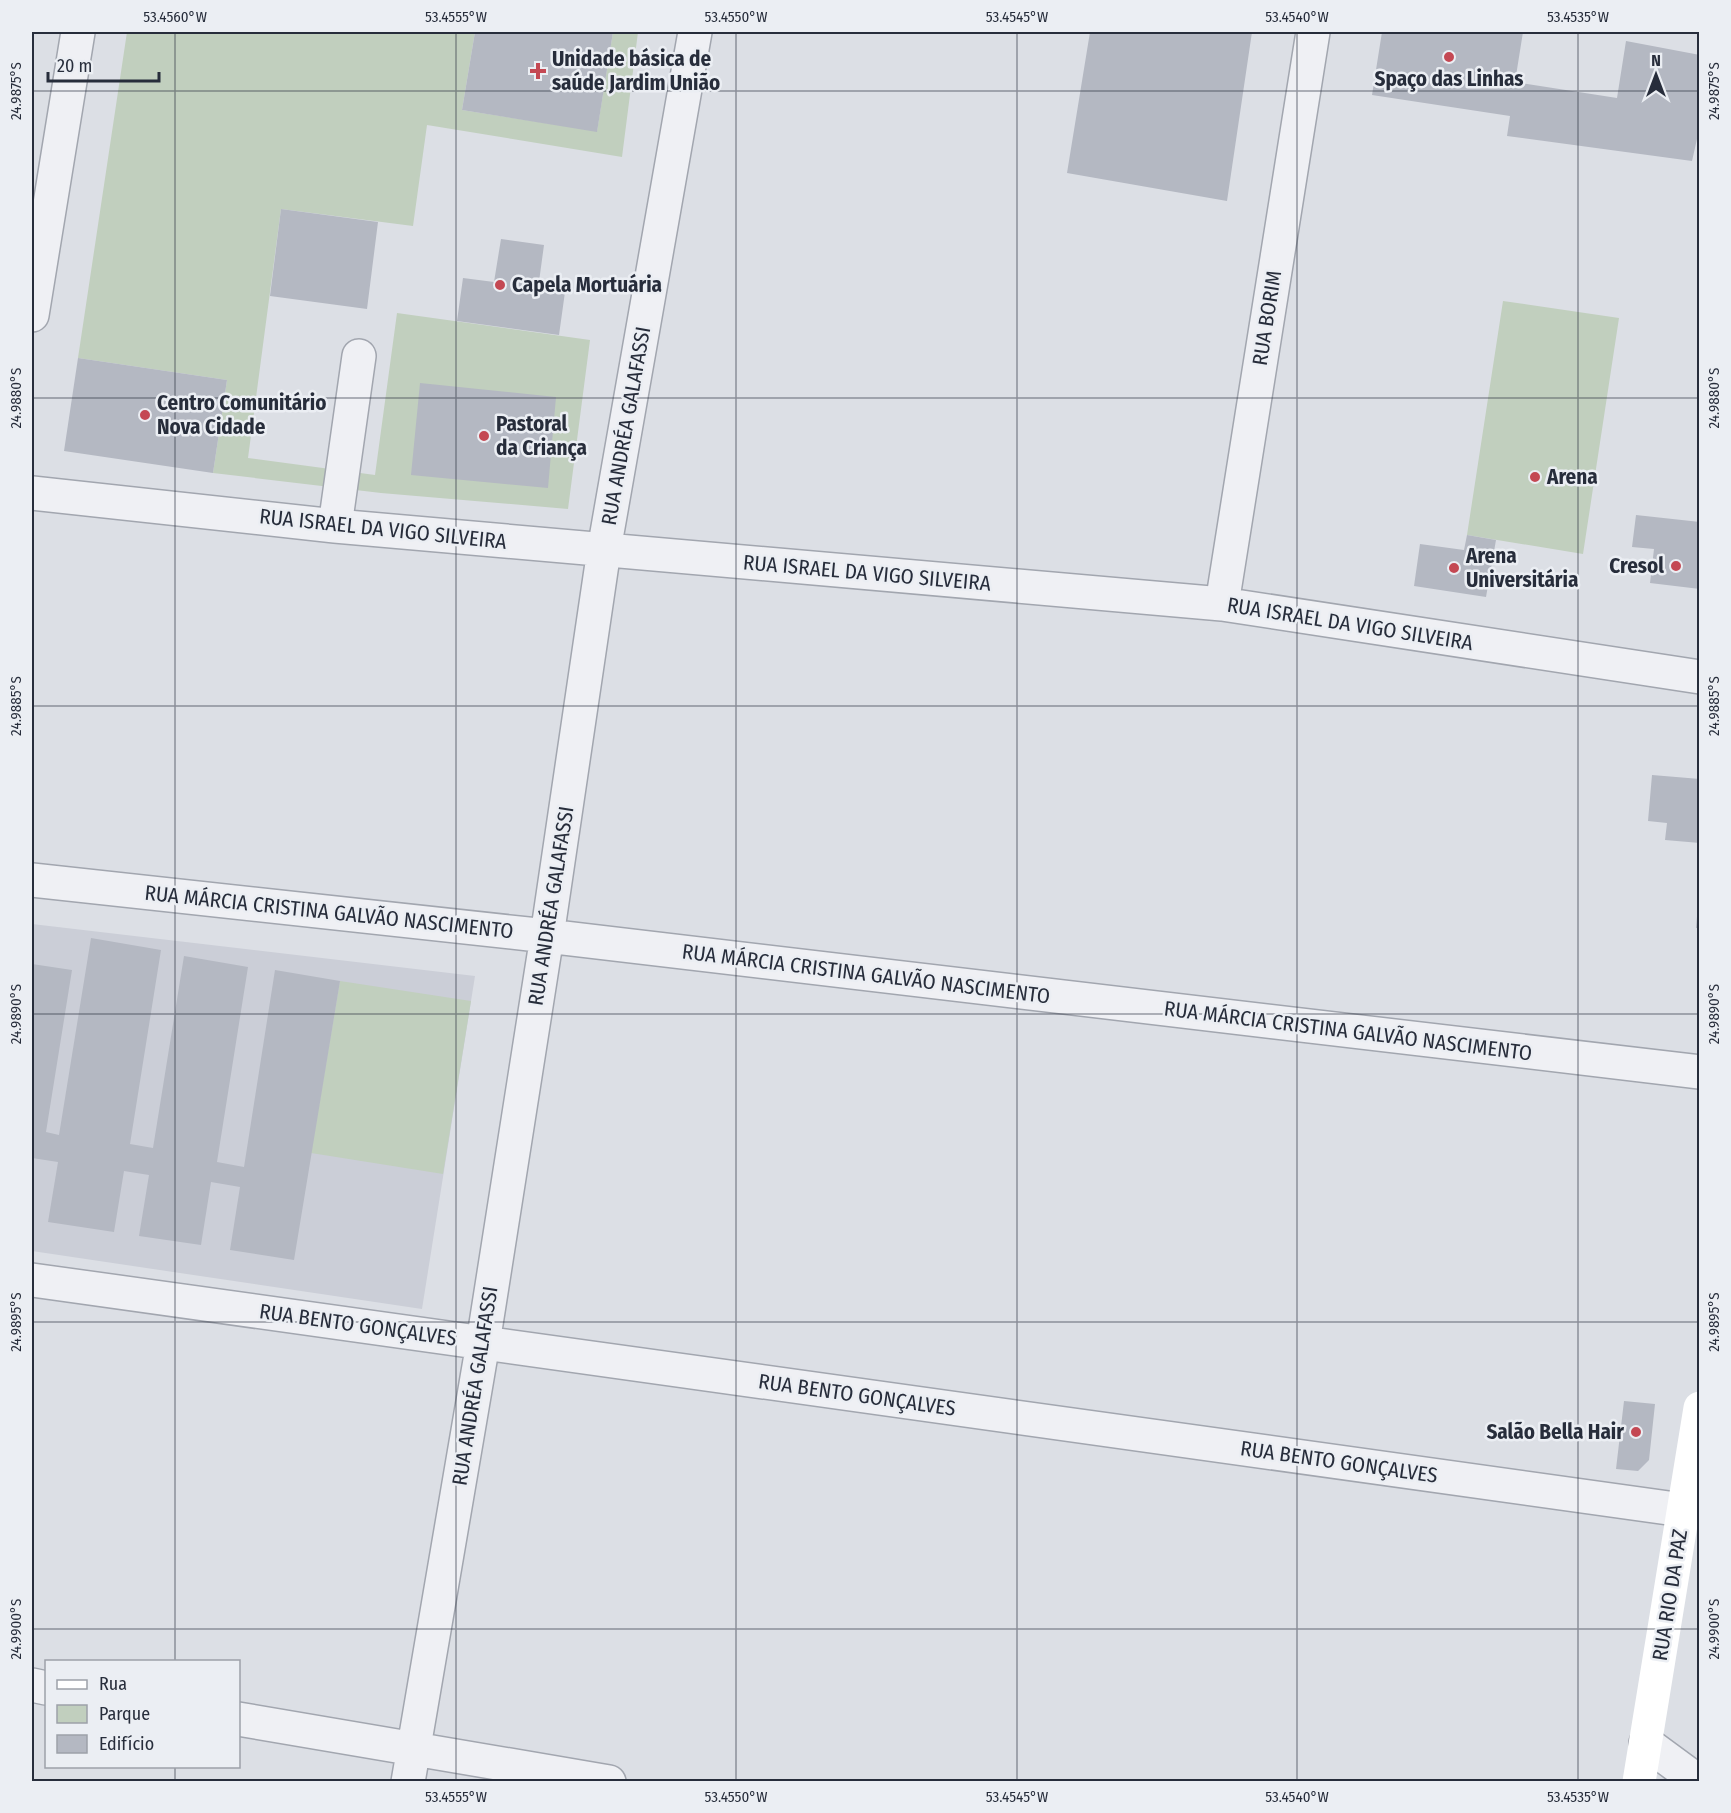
<svg xmlns="http://www.w3.org/2000/svg" width="1731" height="1813" viewBox="0 0 1731 1813" font-family="'Fira Sans Condensed',sans-serif">
<style>
.built{fill:#cbced7}
.green{fill:#c1cfbe}
.building{fill:#b4b8c2}
.lines{fill:none;stroke-linecap:round;stroke-linejoin:round}
.minor-casing{stroke:#a2a6af;stroke-width:36}
.minor{stroke:#eff0f4;stroke-width:33}
.secondary{stroke:#fff;stroke-width:33}
.ticks{fill:none;stroke:#272d3b;stroke-width:1.5;stroke-opacity:0.45}
.poi-dot{fill:#c44853;stroke:#ebeef3;stroke-width:2}
.labels{text-anchor:middle;stroke-width:5;stroke-linejoin:round;paint-order:stroke}
.poi-label{font-size:21px;font-weight:bold;fill:#272d3b;stroke:#ebeef3;text-anchor:start}
.street-label{font-size:21px;fill:#272d3b;stroke:#ebeef3}
.neatline{fill:none;stroke:#272d3b;stroke-width:2}
.ticks-label{font-size:15px;text-anchor:middle;fill:#272d3b}
</style>
<rect width="100%" height="100%" fill="#dcdfe5"/>
<path class="built" d="M32 924 475 976 422 1309 32 1251Z"/>
<path class="green" d="M127 32H475L462 110 597 131 613 32H638L622 157 427 125 413 226 281 209 248 458 375 475 397 313 590 340 568 509 381 493 213 473 227 380 78 358Z
M1503 301 1619 318 1583 554 1467 535Z
M340 981 471 1001 443 1174 311 1153Z"/>
<path class="building" d="M475 32H613L597 132 462 110Z
M1090 32H1252L1227 201 1067 173Z
M1382 32H1523L1515 82 1617 98 1626 41 1700 55V139H1697L1692 161 1507 136 1510 116 1372 95Z
M281 209 378 222 367 309 270 296Z
M501 239 544 245 538 289 565 292 559 335 457 321 463 278 494 282Z
M78 358 227 380 213 473 64 451Z
M420 383 556 397 548 488 411 475Z
M1636 515 1700 522V589L1650 583 1654 549 1632 547Z
M1467 535 1496 540 1486 597 1414 586 1420 544 1464 550Z
M1652 775 1700 779V843L1665 840 1667 823 1648 821Z
M1698 905H1700V928H1696Z
M91 938 161 950 130 1144 153 1148 184 956 248 967 217 1162 244 1167 275 970 340 981 294 1260 230 1250 240 1187 211 1182 201 1245 139 1236 149 1175 124 1171 114 1232 48 1222 58 1162 32 1158V964L72 970 46 1132 59 1135Z
M1624 1401 1655 1404 1649 1460 1638 1471 1616 1469Z"/>
<g class="lines">
<defs>
<path id="minor" d="M32 315 78 32
M32 493 335 526 1222 604 1700 677
M335 526 359 356
M1222 604 1313 32
M32 880 547 936 1700 1072
M32 1280 1683 1510
M32 1685 46 1688
M238 1719 609 1782
M1646 1743 1699 1782
M408 1782 483 1343 547 936 604 550 695 32"/>
</defs>
<use href="#minor" class="minor-casing"/>
<use href="#minor" class="minor"/>
<path class="secondary" d="M1639 1782 1700 1408"/>
</g>
<path class="ticks" d="M175 32V1662M456 32V1782M736 32V1782M1017 32V1782M1297 32V1782M1578 32V1782M32 91H1700M32 398H1700M32 706H1700M32 1014H1700M32 1322H1700M32 1629H1700M175 1766V1782"/>
<g class="poi-dot">
<circle cx="1449" cy="57" r="6"/>
<path d="M535 62h6v6h6v6h-6v6h-6v-6h-6v-6h6z"/>
<circle cx="500" cy="285" r="6"/>
<circle cx="145" cy="415" r="6"/>
<circle cx="484" cy="436" r="6"/>
<circle cx="1535" cy="477" r="6"/>
<circle cx="1676" cy="566" r="6"/>
<circle cx="1454" cy="568" r="6"/>
<circle cx="1636" cy="1432" r="6"/>
</g>
<g class="labels">
<g class="poi-label">
<text x="552" y="66">Unidade básica de<tspan x="552" dy="24">saúde Jardim União</tspan></text>
<text x="1449" y="86" text-anchor="middle">Spaço das Linhas</text>
<text x="512" y="292">Capela Mortuária</text>
<text x="157" y="410">Centro Comunitário<tspan x="157" dy="24">Nova Cidade</tspan></text>
<text x="496" y="431">Pastoral<tspan x="496" dy="24">da Criança</tspan></text>
<text x="1547" y="484">Arena</text>
<text x="1466" y="563">Arena<tspan x="1466" dy="24">Universitária</tspan></text>
<text x="1664" y="573" text-anchor="end">Cresol</text>
<text x="1624" y="1439" text-anchor="end">Salão Bella Hair</text>
</g>
<g class="street-label">
<text transform="translate(1267 318) rotate(-81)" y="7">RUA BORIM</text>
<text transform="translate(626 426) rotate(-80)" y="7">RUA ANDRÉA GALAFASSI</text>
<text transform="translate(383 529) rotate(6)" y="7">RUA ISRAEL DA VIGO SILVEIRA</text>
<text transform="translate(867 573) rotate(5)" y="7">RUA ISRAEL DA VIGO SILVEIRA</text>
<text transform="translate(1350 624) rotate(9)" y="7">RUA ISRAEL DA VIGO SILVEIRA</text>
<text transform="translate(551 906) rotate(-81)" y="7">RUA ANDRÉA GALAFASSI</text>
<text transform="translate(329 912) rotate(6)" y="7">RUA MÁRCIA CRISTINA GALVÃO NASCIMENTO</text>
<text transform="translate(866 974) rotate(7)" y="7">RUA MÁRCIA CRISTINA GALVÃO NASCIMENTO</text>
<text transform="translate(1348 1031) rotate(7)" y="7">RUA MÁRCIA CRISTINA GALVÃO NASCIMENTO</text>
<text transform="translate(358 1325) rotate(8)" y="7">RUA BENTO GONÇALVES</text>
<text transform="translate(475 1386) rotate(-81)" y="7">RUA ANDRÉA GALAFASSI</text>
<text transform="translate(857 1395) rotate(8)" y="7">RUA BENTO GONÇALVES</text>
<text transform="translate(1339 1462) rotate(8)" y="7">RUA BENTO GONÇALVES</text>
<text transform="translate(1670 1595) rotate(-81)" y="7">RUA RIO DA PAZ</text>
</g>
</g>
<rect width="1731" height="1813" fill="none" stroke="#ebeef3" stroke-width="66"/>
<rect x="45" y="1660" width="195" height="108" fill="#ebeef3" stroke="#9da1a9" stroke-width="1.5"/>
<rect x="57" y="1680" width="30" height="9" fill="#ffffff" stroke="#9da1a9" stroke-width="1.5"/>
<text x="99" y="1690" font-size="18" fill="#272d3b">Rua</text>
<rect x="57" y="1705" width="30" height="18" fill="#c1cfbe" stroke="#9da1a9" stroke-width="1.5"/>
<text x="99" y="1720" font-size="18" fill="#272d3b">Parque</text>
<rect x="57" y="1735" width="30" height="18" fill="#b4b8c2" stroke="#9da1a9" stroke-width="1.5"/>
<text x="99" y="1750" font-size="18" fill="#272d3b">Edifício</text>
<g transform="translate(1656 75)" stroke="#ebeef3" stroke-width="4.5" paint-order="stroke">
<path d="M0-4.5L10 22L0 15L-10 22Z" fill="#272d3b"/>
<text y="-9" font-size="16" font-weight="bold" text-anchor="middle" fill="#272d3b">N</text>
</g>
<path d="M48 72v9h111v-9" fill="none" stroke="#272d3b" stroke-width="3"/>
<text x="57" y="72" font-size="18" fill="#272d3b" stroke="#ebeef3" stroke-width="4.5" paint-order="stroke">20 m</text>
<rect x="33" y="33" width="1665" height="1747" class="neatline"/>
<g class="ticks-label">
<text x="175" y="22">53.4560°W</text>
<text x="456" y="22">53.4555°W</text>
<text x="736" y="22">53.4550°W</text>
<text x="1017" y="22">53.4545°W</text>
<text x="1297" y="22">53.4540°W</text>
<text x="1578" y="22">53.4535°W</text>
<text transform="translate(16 91) rotate(-90)" y="5">24.9875°S</text>
<text transform="translate(1714 91) rotate(-90)" y="5">24.9875°S</text>
<text transform="translate(16 398) rotate(-90)" y="5">24.9880°S</text>
<text transform="translate(1714 398) rotate(-90)" y="5">24.9880°S</text>
<text transform="translate(16 706) rotate(-90)" y="5">24.9885°S</text>
<text transform="translate(1714 706) rotate(-90)" y="5">24.9885°S</text>
<text transform="translate(16 1014) rotate(-90)" y="5">24.9890°S</text>
<text transform="translate(1714 1014) rotate(-90)" y="5">24.9890°S</text>
<text transform="translate(16 1322) rotate(-90)" y="5">24.9895°S</text>
<text transform="translate(1714 1322) rotate(-90)" y="5">24.9895°S</text>
<text transform="translate(16 1629) rotate(-90)" y="5">24.9900°S</text>
<text transform="translate(1714 1629) rotate(-90)" y="5">24.9900°S</text>
<text x="456" y="1802">53.4555°W</text>
<text x="736" y="1802">53.4550°W</text>
<text x="1017" y="1802">53.4545°W</text>
<text x="1297" y="1802">53.4540°W</text>
<text x="1578" y="1802">53.4535°W</text>
</g>
</svg>
